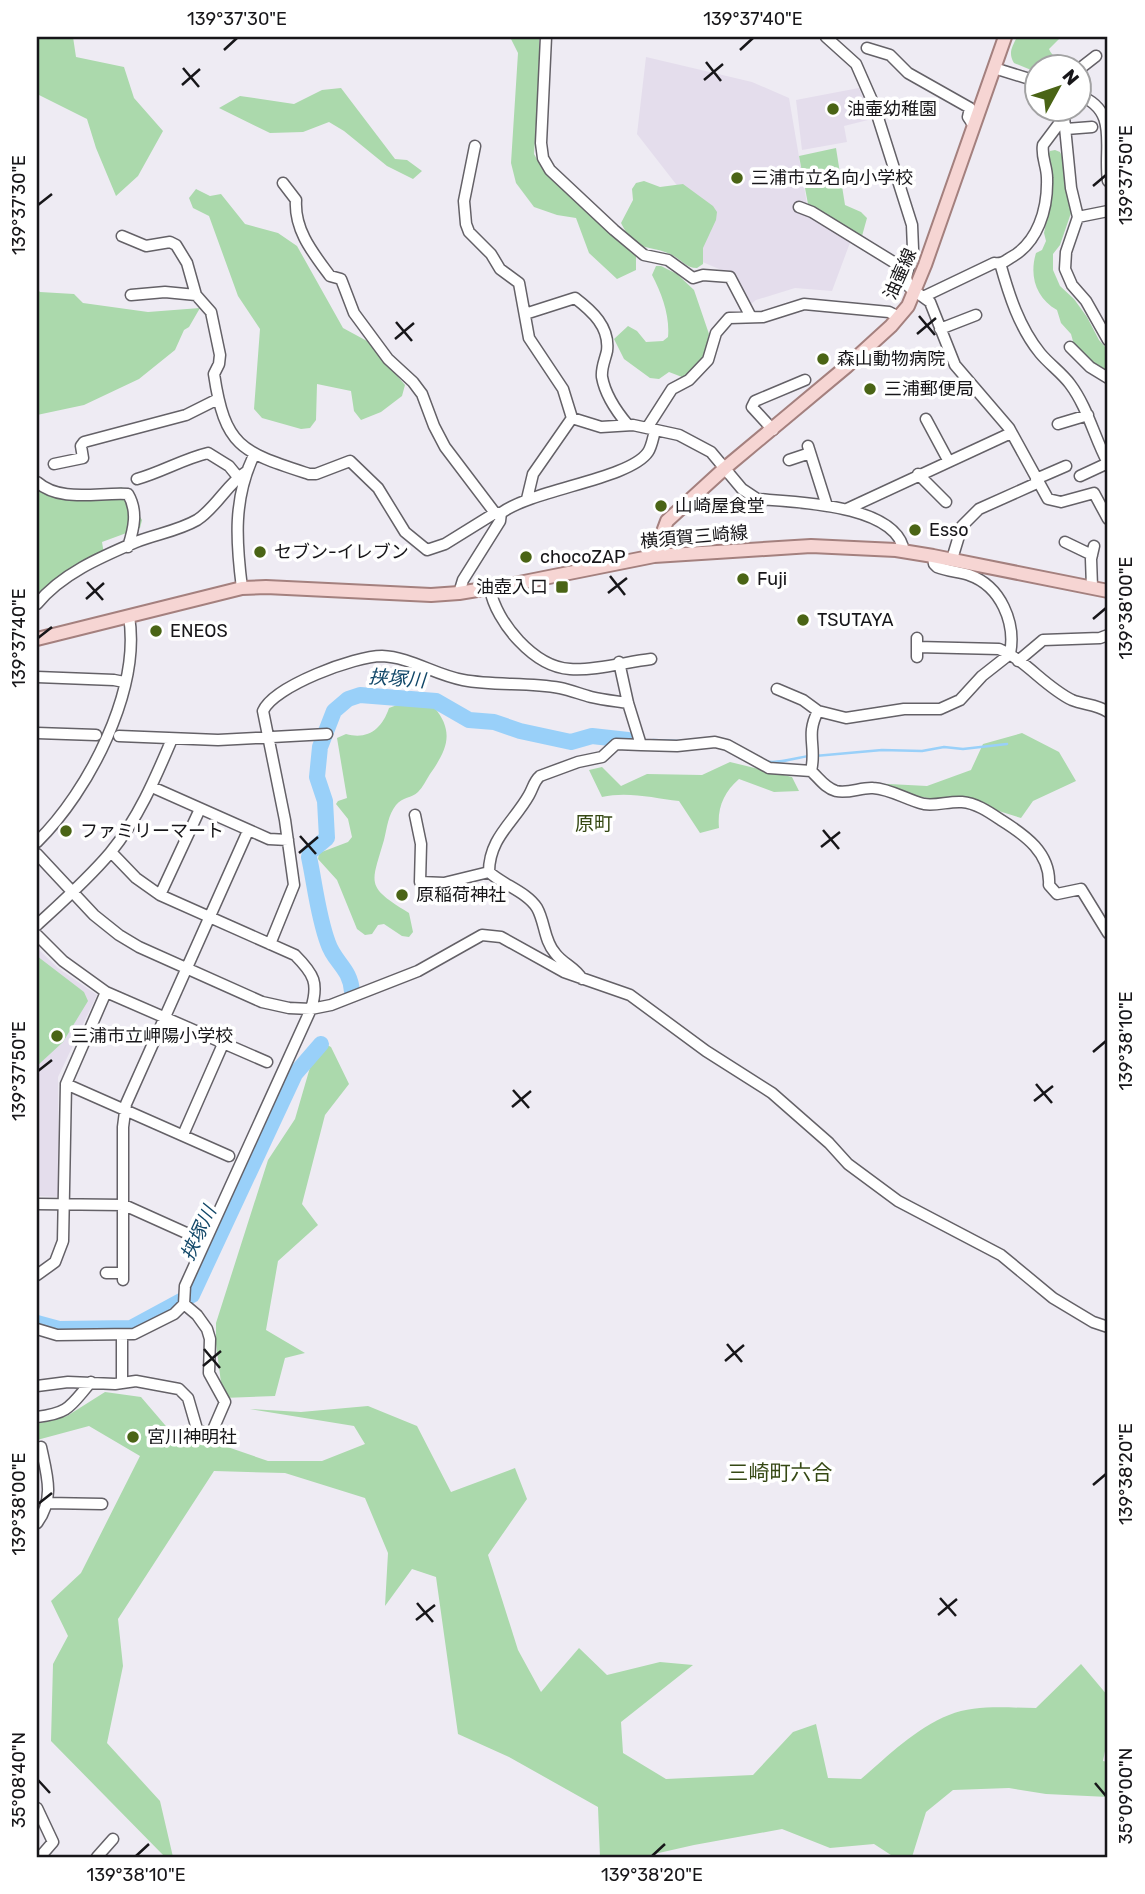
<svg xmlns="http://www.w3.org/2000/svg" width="1145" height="1894" viewBox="0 0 1145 1894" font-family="Rubik,'Noto Sans JP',sans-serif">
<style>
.built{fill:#e4ddec}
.green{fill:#abd9ac}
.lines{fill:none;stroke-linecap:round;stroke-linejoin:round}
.stream{stroke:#99d0f9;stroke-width:2.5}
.river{stroke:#99d0f9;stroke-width:16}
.minor-casing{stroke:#646167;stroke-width:13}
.major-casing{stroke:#a4807e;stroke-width:16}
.minor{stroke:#fff;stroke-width:10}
.major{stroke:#f6d5d3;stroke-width:12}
.ticks{fill:none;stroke:#171619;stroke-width:2.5}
.poi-dot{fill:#4a6415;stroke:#fff;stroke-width:2.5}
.labels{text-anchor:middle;stroke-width:7;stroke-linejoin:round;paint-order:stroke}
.poi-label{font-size:18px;fill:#171619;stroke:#fff;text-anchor:start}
.street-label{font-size:18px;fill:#171619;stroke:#fff}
.water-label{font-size:19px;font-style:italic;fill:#114768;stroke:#fff}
.neighbourhood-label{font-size:19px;fill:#354813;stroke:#fff}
.quarter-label{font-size:21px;fill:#354813;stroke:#fff}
.neatline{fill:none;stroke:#171619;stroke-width:2.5}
.ticks-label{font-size:18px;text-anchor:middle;fill:#171619}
</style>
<rect width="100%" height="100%" fill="#eeebf3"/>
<path class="built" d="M646 57 752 82 789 98 807 204 797 203 800 213 816 217 851 240 832 291 795 288 756 300 751 304 736 276 700 261V215L637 134Z
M859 88 872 119 844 126 847 142 802 150 796 100Z
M37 948 58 968 97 995 58 1077 59 1197 37 1196Z"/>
<path class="green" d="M37 37H73L76 57 124 67 134 98 163 131 138 176 116 196 96 148 87 119 37 94Z
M510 37H539L540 64 534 154 545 173 636 256V270L617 279 589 253 576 218 557 215 534 207 516 183 511 163 518 53Z
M1017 37H1061L1049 49C1052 57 1060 59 1062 66H1036V72L1014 63C1008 53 1012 47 1017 37Z
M341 88 395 159 407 160 422 171 413 179 387 166 344 131 329 122 303 132 270 133 219 108 240 96 294 104 322 90Z
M836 148 845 205 861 212 867 218 862 236 808 204 799 156Z
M1055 150 1060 152 1064 160 1071 213 1060 245 1053 254V270L1060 286 1074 299 1087 317 1099 340 1108 350V375L1091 363 1074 345 1071 334 1061 323 1057 310C1036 298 1029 276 1036 253L1042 250 1046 241 1044 233 1051 200 1048 157 1050 151Z
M644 181 660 187 683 184 713 206 717 212 716 220 703 248V264L697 268C686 268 682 260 672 255 648 243 637 255 621 223L633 200 632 189 636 183Z
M196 189 210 196 221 194 245 224 278 233 297 246 343 328 367 341 405 385 402 396 381 412 361 420 354 411 351 391 317 384 316 420 310 428 301 429 262 418 254 409 260 329 238 296 209 216 193 208 189 198Z
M656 266H661L677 274 694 290 709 334 705 356 697 368 682 377 669 372 659 379 650 378 624 359 614 339 628 326 637 331 646 342 663 341 668 337C670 316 662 294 652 275Z
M37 289 40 292 74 294 83 303 148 312 200 308 189 327 184 330 175 350 139 379 84 405 37 415Z
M37 485 60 499 122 487 142 520 140 528 102 542 104 554 37 594Z
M405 702 434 707C455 732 447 750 430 774 426 780 423 787 418 792 412 798 402 797 396 805 388 815 387 828 384 840 371 885 365 886 409 913L413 932 409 937 402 936 384 924 378 925 372 934 365 935 357 929 337 880 318 859 319 853 348 842 352 837 348 819 336 804 338 801 347 798 337 738 346 734C368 740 382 729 389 708Z
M1022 733 1059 752 1076 781 1033 801 1021 818 973 803 903 795 870 783 927 786 971 770 983 744Z
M730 762 792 777 799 791 774 792 739 779C724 792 717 808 719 828L700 833 679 801C654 798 627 791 602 797L589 770 602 767 621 786 647 774 702 775Z
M37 956 84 992 88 1001 63 1042 37 1066Z
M318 1040 331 1047 349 1084 325 1115 302 1204 318 1225 278 1261 266 1330 305 1353 285 1358 275 1396 223 1398 216 1344V1323L268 1160 295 1119Z
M105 1392 141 1397 171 1432 207 1440 268 1461H322L365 1444 354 1426 250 1409 301 1412 368 1406 417 1426 451 1492 515 1468 527 1499 488 1555 518 1650 541 1692 579 1648 607 1675 660 1662 693 1665 621 1722 623 1753 666 1779 753 1775 793 1732 816 1724 828 1778 861 1779C888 1756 916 1728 949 1715 976 1704 1008 1708 1036 1708L1081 1664 1108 1696V1736L1103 1761 1108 1762V1797L1046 1794 1009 1788 953 1790 926 1812 912 1857H894L874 1844 830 1848 782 1829 694 1845 641 1857H600L598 1807 509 1757 458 1734 436 1577 412 1569 385 1606 388 1553 365 1498 285 1473 214 1471 118 1619 123 1666 107 1743 160 1801 173 1857H165L51 1741 53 1664 68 1636 51 1601 81 1573 140 1456 89 1426 37 1440V1424L67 1416Z"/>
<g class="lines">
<path class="stream" d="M653 740 679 741 712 738
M815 756 882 750 922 751 944 747 963 749 1007 744
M766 761C777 765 797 757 810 756"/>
<path class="river" d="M352 992C351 969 334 962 328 943 318 916 315 885 309 857L310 852 327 838 325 801 317 777 320 747 334 711 348 699 360 695 436 701 469 720 494 722 520 731 571 742 592 736 628 740
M37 1323 59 1329 131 1328 192 1295 295 1074 321 1044"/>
<defs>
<path id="minor" d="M546 37 541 143 543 158 550 170 614 230 644 255 668 260 693 278 703 275 730 277 751 317
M826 37 856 64 874 105 912 225 913 249 906 278 909 287 930 302 955 365 1009 428 1048 499 1061 502 1094 493 1108 519
M867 48 890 55 908 73 970 108 968 117 974 126
M994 68 1036 81
M1078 70 1096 56
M1078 95C1120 110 1103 147 1108 181
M1064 117 1071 188 1078 217 1066 252 1065 269 1072 285 1086 301 1108 340
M1066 129 1092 127
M475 146 464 201 466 224 469 232 491 254 500 269 519 283 529 338 563 389 572 418 601 427 633 425 679 435 711 452 742 489 757 499C794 502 898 504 904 552
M283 183 296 200C294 230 313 253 330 276L341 279 354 313 388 359 413 382 422 394 434 426 445 447 495 513
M799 207 812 212 895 263 906 278
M1078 217 1108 211
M122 236 146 246 170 242 176 245 187 263 196 295
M1000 263C1009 295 1019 327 1040 353 1049 364 1062 373 1070 384 1088 408 1094 437 1108 463L1080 476
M131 295 165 292 196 295 211 312 220 355 219 364 214 374C225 448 242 452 309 474H316L350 461 378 488 405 532 427 550 445 544 495 513H501
M925 296 994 263C1001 264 1004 262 1010 258 1038 243 1048 209 1047 178 1047 166 1041 157 1043 145L1064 117 1068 108
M525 314 575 298C592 311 610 327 607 351 605 360 601 368 602 377 605 394 617 412 628 425
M940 329 976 315
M1070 347 1090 367 1108 378
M926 419 948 460
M1058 424 1088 415
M647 428 672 389 689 380 708 360 716 333 729 318 763 317 804 304 889 312 899 317
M773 430 752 407 755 401 805 380
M808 446 827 506
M789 460 810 453
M54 464 83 458 81 446 84 442 186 415 218 399
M918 474 946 502
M137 479C162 472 183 459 208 453L229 466 238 477
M1036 479 1066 466
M37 482C61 503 98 492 128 494 138 511 134 528 128 547
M527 499 533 474 572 418
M847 509 1011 433
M1065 542 1092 555
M952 559 962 526 979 509 1037 483
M1092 587 1091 559 1094 546
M242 588C236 541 233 499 254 455
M490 589C496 622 534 667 570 669 594 671 626 662 651 659
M459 593 463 580 500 521 501 513C534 489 630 479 648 452 652 446 653 437 655 431
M37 604C61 574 101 557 136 542 156 534 178 531 197 520 216 508 227 484 246 472
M917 647 999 649C1026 660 1045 687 1072 700 1084 705 1097 704 1108 712
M917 657V638
M1018 661 1043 640 1100 638 1108 635
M619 662 628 703 641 745 677 746 715 742 727 745 769 768 811 771C819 778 825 788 836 791 849 794 861 787 873 788 891 789 907 800 924 804 937 806 949 801 962 802 976 803 989 812 1001 820 1025 835 1051 853 1049 885L1057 894 1081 889 1108 933
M37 677 114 680 124 682
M777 689 803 700 818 711 846 718 904 709H940L960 700 982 676 1010 654C1016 623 1001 586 969 575 959 572 947 571 937 567L934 564 933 556
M37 733 96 735
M119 736 218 740 327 734
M811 771C817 746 805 736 818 711
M152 787 269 839 288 840
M415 815 421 844 420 882 444 883 489 872
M37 842C89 791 141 690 129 616
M37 854 94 915 119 935 139 947 262 1002 289 1008 311 1009 331 1005 418 971 482 935 501 937 564 972 630 995 706 1051 772 1093 829 1143 848 1164 898 1201 1001 1255 1053 1298 1093 1322 1108 1327
M160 895 200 809
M37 925C62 902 88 879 110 853 138 819 155 779 172 739
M37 935 63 961 106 992 66 1084 63 1241 55 1262 37 1275
M270 944 294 885 285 820 263 711C274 686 355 656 382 656 410 657 435 675 463 680 495 686 528 682 560 688 570 690 580 694 591 697 603 700 615 701 628 703
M582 979C575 967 563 964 555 953 544 941 545 922 537 908 527 892 503 885 489 872 489 838 514 822 529 795 533 788 534 781 540 776L578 762 602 757 616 744 641 745
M106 992 267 1062
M66 1084 229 1156
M183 1135 223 1044
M37 1204 124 1205 204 1241
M106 1273H123
M123 1280V1127L126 1104 248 831
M37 1329 57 1335 134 1334 174 1314 184 1304
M122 1335V1383
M37 1386 68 1382 115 1384 136 1381 179 1389 188 1398 197 1429 204 1433 212 1432 225 1402 209 1373 210 1339 207 1329 197 1315 184 1304 185 1286 311 1009C319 983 314 974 295 955L160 895 136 878 111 852
M37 1417C70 1413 70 1406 91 1382
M47 1503 102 1504
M37 1523C55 1499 47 1475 41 1447
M37 1808 53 1842 40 1857
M97 1857 113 1839"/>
<path id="major" d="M654 556 667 521 725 468 846 367 891 326 908 306 925 265 1005 37
M37 639 242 588 266 587 431 595 459 593 514 584 654 556 811 546 896 550 933 556 1108 591"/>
</defs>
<use href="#minor" class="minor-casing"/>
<use href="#major" class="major-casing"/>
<use href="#minor" class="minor"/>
<use href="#major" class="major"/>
</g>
<path class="ticks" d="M224 50 237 38M740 50 753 38M706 62 721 81M183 68 199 87M704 80 723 64M182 85 200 69M1093 186 1106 175M38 205 52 194M919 316 935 335M396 322 412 341M917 334 936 318M395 339 414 323M610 576 625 595M87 582 103 600M608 593 627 578M86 599 104 583M1093 619 1106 608M38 638 52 627M823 830 839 849M300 836 316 854M821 847 840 832M299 853 318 837M1093 1052 1106 1041M38 1071 52 1060M1036 1084 1052 1103M513 1090 529 1108M1034 1101 1053 1086M512 1107 531 1091M727 1344 742 1362M204 1349 220 1368M725 1361 744 1345M203 1366 221 1351M1093 1485 1106 1474M38 1504 52 1493M940 1598 956 1616M417 1603 433 1622M938 1615 957 1599M416 1620 435 1605M38 1780 50 1793M1095 1783 1106 1796M136 1856 149 1844M652 1856 665 1844"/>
<g class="poi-dot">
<circle cx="833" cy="109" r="7"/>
<circle cx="737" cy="178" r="7"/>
<circle cx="823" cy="359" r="7"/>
<circle cx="870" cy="389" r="7"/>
<circle cx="661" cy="506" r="7"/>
<circle cx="915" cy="530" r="7"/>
<circle cx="260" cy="552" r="7"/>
<circle cx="526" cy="557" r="7"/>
<circle cx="743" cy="579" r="7"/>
<rect x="555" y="580" width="14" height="14" rx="3.5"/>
<circle cx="803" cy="620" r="7"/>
<circle cx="156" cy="631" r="7"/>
<circle cx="66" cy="831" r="7"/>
<circle cx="402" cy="895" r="7"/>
<circle cx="57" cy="1036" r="7"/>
<circle cx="133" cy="1437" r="7"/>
</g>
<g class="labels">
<g class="poi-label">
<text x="847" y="115">油壷幼稚園</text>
<text x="751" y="184">三浦市立名向小学校</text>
<text x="837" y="365">森山動物病院</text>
<text x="884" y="395">三浦郵便局</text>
<text x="675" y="512">山崎屋食堂</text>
<text x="929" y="536">Esso</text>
<text x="274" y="558">セブン-イレブン</text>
<text x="540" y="563">chocoZAP</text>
<text x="757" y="585">Fuji</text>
<text x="548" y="593" text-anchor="end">油壺入口</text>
<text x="817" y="626">TSUTAYA</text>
<text x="170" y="637">ENEOS</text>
<text x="80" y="837">ファミリーマート</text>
<text x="416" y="901">原稲荷神社</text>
<text x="71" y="1042">三浦市立岬陽小学校</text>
<text x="147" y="1443">宮川神明社</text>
</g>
<g class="street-label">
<text transform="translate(900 274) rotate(-66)" y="6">油壷線</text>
<text transform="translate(694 537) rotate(-5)" y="6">横須賀三崎線</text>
</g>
<g class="water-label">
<text transform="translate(397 678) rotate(4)" y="7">挟塚川</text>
<text transform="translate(198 1233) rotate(-65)" y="7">挟塚川</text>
</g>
<g class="neighbourhood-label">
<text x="594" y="830">原町</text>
</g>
<g class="quarter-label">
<text x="780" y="1480">三崎町六合</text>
</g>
</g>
<rect width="1145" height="1894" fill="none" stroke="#ffffff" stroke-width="77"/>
<g transform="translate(1058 88) rotate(50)"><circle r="33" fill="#ffffff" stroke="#a2a2a3" stroke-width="2"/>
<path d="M0-5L12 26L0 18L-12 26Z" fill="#4a6415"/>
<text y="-10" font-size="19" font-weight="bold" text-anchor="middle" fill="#171619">N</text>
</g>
<rect x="38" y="38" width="1068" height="1818" class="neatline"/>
<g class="ticks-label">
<text x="237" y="25">139°37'30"E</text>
<text x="753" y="25">139°37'40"E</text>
<text transform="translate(1126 175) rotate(-90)" y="6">139°37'50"E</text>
<text transform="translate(19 205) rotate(-90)" y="6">139°37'30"E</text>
<text transform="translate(1126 608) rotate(-90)" y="6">139°38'00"E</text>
<text transform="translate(19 638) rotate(-90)" y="6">139°37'40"E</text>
<text transform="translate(1126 1041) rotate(-90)" y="6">139°38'10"E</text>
<text transform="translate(19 1071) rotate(-90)" y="6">139°37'50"E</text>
<text transform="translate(1126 1474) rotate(-90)" y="6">139°38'20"E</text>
<text transform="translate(19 1504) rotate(-90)" y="6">139°38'00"E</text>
<text transform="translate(19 1780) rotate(-90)" y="6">35°08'40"N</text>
<text transform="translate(1126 1796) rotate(-90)" y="6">35°09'00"N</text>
<text x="136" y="1881">139°38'10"E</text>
<text x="652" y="1881">139°38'20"E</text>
</g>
</svg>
